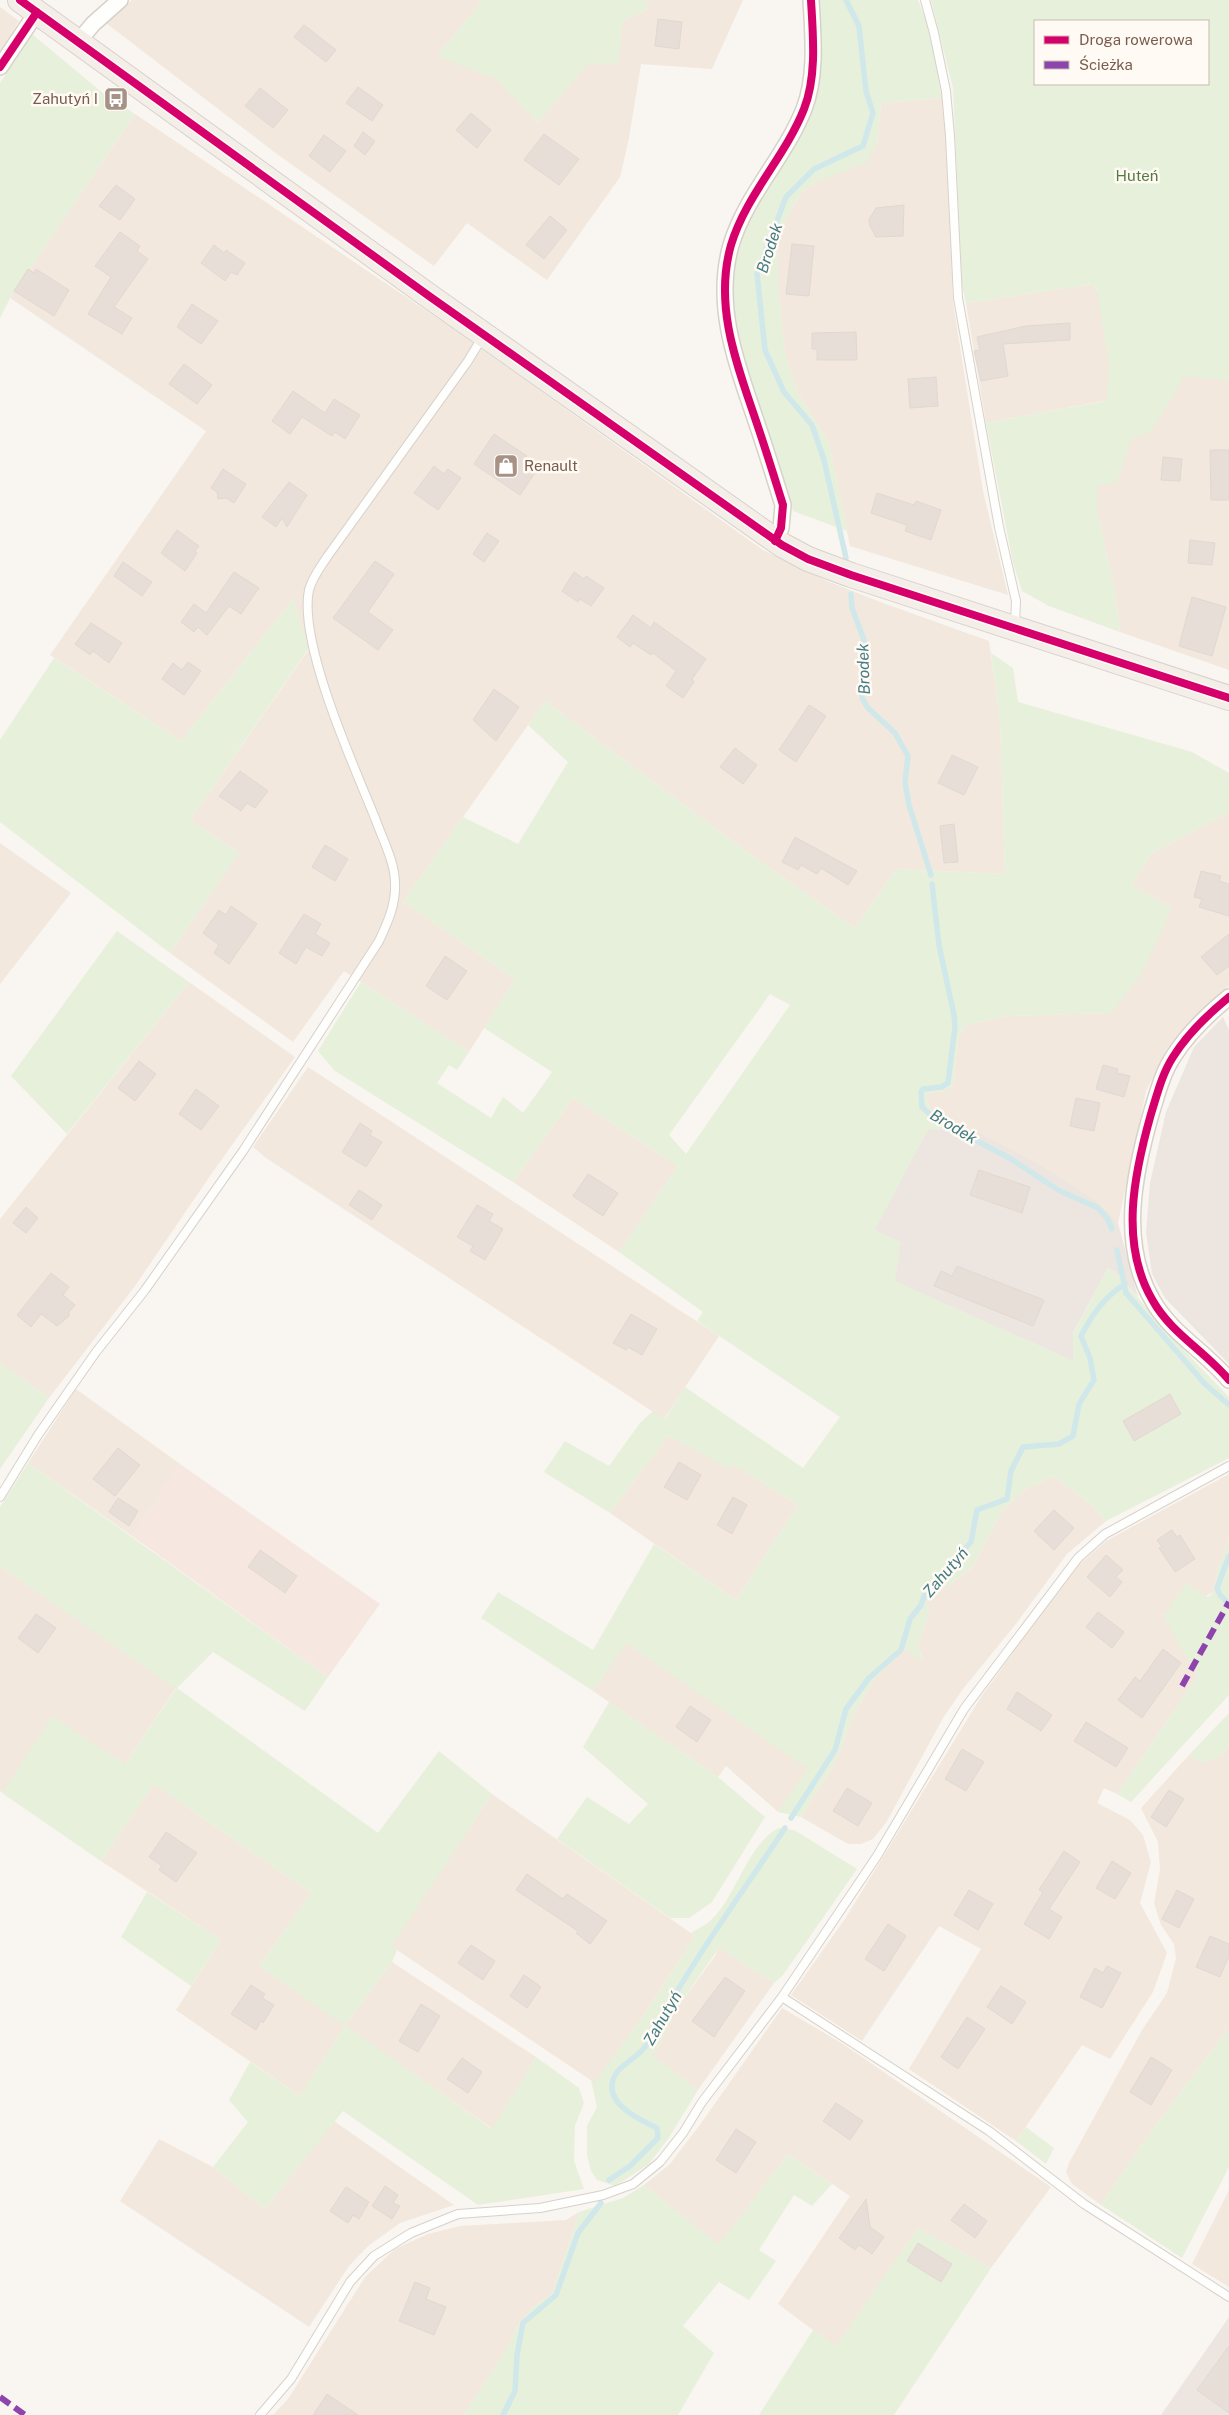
<svg xmlns="http://www.w3.org/2000/svg" width="1229" height="2415" viewBox="0 0 1229 2415" font-family="'Public Sans',sans-serif">
<style>
.residential{fill:#f2e8de}
.commercial{fill:#f6e8e1}
.industrial{fill:#ede5e0}
.green{fill:#e7f0db;fill-rule:evenodd}
.lines{fill:none;stroke-linecap:round;stroke-linejoin:round}
.stream{stroke:#d0e8ea;stroke-width:5.5}
.building{fill:#e6ded7;stroke:#e2d8d2}
.lane-casing{stroke:#d7d1cb;stroke-width:10}
.street-casing{stroke:#d7d1cb;stroke-width:18}
.primary-casing{stroke:#dad1cc;stroke-width:26}
.lane{stroke:#fefefd;stroke-width:8}
.street{stroke:#fefefd;stroke-width:15}
.primary{stroke:#f3eee8;stroke-width:24}
.quiet{stroke:#8e44ad;stroke-width:6;stroke-dasharray:12 6;stroke-linecap:butt}
.cycleway-casing{stroke:#fffaf3;stroke-width:11}
.cycleway{stroke:#d6006c;stroke-width:8}
.labels{text-anchor:middle;stroke-width:5;stroke-linejoin:round;paint-order:stroke}
.poi-label{font-size:15px;fill:#7a5c4d;stroke:#fffaf3;text-anchor:end}
.park-label{font-size:15px;fill:#537a41;stroke:#fffaf3}
.water-label{font-size:16px;font-style:italic;fill:#437c86;stroke:#fffaf3}
</style>
<rect width="100%" height="100%" fill="#f9f5f0"/>
<path class="residential" d="M132 0H483L437 56 496 78 538 123 623 21 646 10 647 0H743L712 69 641 64 629 138 620 177 547 280 467 223 434 266 277 154 106 23Z
M0 7 19 21 0 52Z
M942 98 947 144 953 303 983 491 1008 595 850 546 829 443 797 391 786 358 778 291 777 235 803 191 877 143 881 103Z
M135 114 449 326 763 550 827 581 883 603 989 641 1000 719 1005 874 896 869 855 928 754 857 545 701 403 902 515 979 469 1052 344 971 293 1042 170 953 239 853 190 820 309 649 293 599 181 741 50 655 206 431 10 298Z
M1093 284 1118 328 1114 399 986 423 966 303Z
M1189 367 1229 375V670L1120 632 1114 586 1097 512V486L1112 427Z
M1229 812V986L1190 1021 1167 1049 1146 1091 1118 1223 1099 1203 974 1130H962L931 1111 926 1097 929 1093 945 1091 954 1083 958 1037 967 1025 1007 1016 1112 1013 1172 908 1132 885 1151 854Z
M0 843 71 893 0 984Z
M189 982 295 1057 212 1173 135 1286 49 1398 0 1363V1219Z
M308 1067 719 1336 664 1419 266 1158 253 1147Z
M573 1098 678 1166 619 1252 513 1182Z
M76 1389 180 1464 132 1536 28 1463Z
M668 1436 730 1468 733 1464 798 1505 736 1600 610 1513Z
M1229 1474V1538L1217 1571 1214 1592 1163 1615 1198 1676 1117 1794 1104 1788 1097 1803 1130 1820 1143 1835 1151 1862 1140 1903 1167 1953 1153 1992 1110 2059 1082 2045 1016 2141 909 2069 981 1949 939 1926 862 2041 791 1995 845 1919 981 1697 1073 1570 1106 1541Z
M1054 1476 1091 1505 1106 1521 1067 1554 1015 1625 963 1689 943 1718 887 1821 873 1839 861 1844H848L801 1817 836 1761 853 1716 876 1677 905 1649 922 1660 918 1644 930 1610 925 1602 972 1568 1002 1511 1026 1489Z
M0 1566 176 1688 125 1764 3 1793 0 1791Z
M626 1642 809 1769 778 1812 726 1766 718 1777 593 1691Z
M1229 1745V2028L1144 2141 1101 2205 1072 2184 1066 2172 1069 2163 1142 2030 1167 1993 1176 1958 1174 1944 1161 1925 1154 1903 1160 1870 1158 1842 1141 1808 1189 1755 1202 1762 1220 1757Z
M154 1784 311 1893 259 1966 345 2025 392 1962 536 2057 493 2129 345 2026 300 2096 176 2010 221 1940 101 1861Z
M492 1794 695 1936 643 2016 595 2083 391 1946Z
M719 1948 774 1983 698 2090 651 2055 658 2048 674 2012 715 1956Z
M782 2008 843 2044 1051 2187 991 2268 918 2228 836 2347 778 2304 850 2196 788 2154 719 2246 644 2185 670 2164 702 2122Z
M334 2121 454 2205 400 2223 368 2246 349 2266 309 2327 120 2201 159 2139 213 2167 265 2209Z
M1229 2190V2287L1192 2264Z
M579 2212 553 2293 533 2307 517 2327 508 2347 464 2415H273L288 2399 365 2277 395 2249 428 2234 460 2226 566 2220Z"/>
<path class="commercial" d="M180 1464 380 1604 328 1677 132 1536Z"/>
<path class="industrial" d="M1223 1017 1229 1030V1364L1165 1298 1152 1274 1146 1232 1150 1183 1166 1112 1194 1047Z
M928 1129 974 1130 1038 1164 1099 1203 1118 1223 1138 1297 1115 1272 1108 1268 1073 1333V1361L894 1281 900 1242 874 1230Z
M1229 2317V2415H1161L1202 2356Z"/>
<path class="green" d="M483 0H647L646 10 623 21 619 63 588 64 538 123 496 79 437 56Z
M816 0H918L929 28 942 98 881 103 877 143 867 162 817 182 803 191 777 235 778 291 786 358 797 391 829 443 847 531 793 511 771 440 748 385 733 334 729 297 736 253 748 216 797 141 811 104Z
M931 0H1229V381L1185 376 1151 432 1131 439 1117 482 1097 486V512L1114 586 1120 632 1049 606 1022 591 1013 563 986 423 1106 401 1109 366 1097 290 1093 284 966 303 962 284 953 88ZM1208 21V84H1035V21Z
M32 34 104 94 135 114 10 298 0 318V83Z
M293 599 309 648 190 820 239 853 170 953 0 822V740L54 658 181 741Z
M991 653 1013 668 1018 702 1192 752 1229 773V812L1151 854 1132 885 1172 908 1142 973 1112 1013 1007 1016 967 1025 958 1037 954 1083 945 1091 929 1093 926 1097 931 1111 962 1130 928 1129 875 1230 901 1242 895 1281 1073 1361V1334L1108 1268 1115 1272 1192 1359 1229 1397V1458L1106 1521 1091 1505 1054 1476 1026 1489 1002 1511 972 1568 925 1602 930 1610 918 1644 922 1661 905 1649 876 1677 853 1716 836 1761 801 1817 778 1812 808 1769 626 1643 593 1691 481 1618 498 1592 593 1650 654 1544 736 1600 798 1505 733 1464 730 1469 668 1436 610 1513 544 1472 565 1441 609 1466 640 1423 653 1411 665 1419 685 1387 803 1468 840 1417 697 1321 703 1312 619 1252 678 1166 573 1098 513 1182 335 1071 318 1051 361 982 469 1052 457 1070 449 1065 437 1083 491 1118 503 1097 523 1113 552 1072 484 1028 515 979 403 902 463 817 518 844 568 762 528 725 545 701 754 857 855 928 896 869 1005 874 1000 719ZM770 994 790 1005 686 1154 669 1135Z
M117 931 189 982 67 1134 11 1076Z
M0 1363 49 1398 0 1469Z
M28 1463 328 1677 305 1711 213 1652 177 1688 378 1833 439 1751 492 1794 392 1946 397 1950 392 1962 345 2025 492 2129 536 2057 579 2088 584 2103 575 2126 574 2161 584 2189 478 2205 343 2111 265 2209 213 2167 248 2122 229 2100 250 2062 300 2096 345 2026 259 1966 311 1893 154 1784 101 1861 2 1793 52 1716 125 1764 176 1689 0 1566V1507Z
M1229 1538V1695L1131 1802 1117 1794 1198 1676 1163 1616 1186 1583 1208 1597 1214 1592 1217 1571Z
M609 1702 718 1777 765 1817 712 1902 689 1918H670L557 1839 587 1797 629 1824 648 1804 583 1747Z
M1229 1713V1745L1220 1757 1202 1762 1189 1755Z
M779 1828 794 1830 857 1869 783 1975 774 1983 719 1948 674 2012 658 2048 652 2055 698 2090 670 2136 649 2164 615 2186 597 2180 591 2171 587 2155V2126L597 2107 591 2080 595 2082 643 2016 695 1936 691 1933C699 1928 710 1923 716 1915 737 1891 750 1842 779 1828Z
M147 1892 221 1940 191 1986 121 1937Z
M1229 2028V2167L1182 2258 1101 2205 1144 2141Z
M1026 2127 1054 2148 1046 2164 1016 2141Z
M788 2154 832 2184 812 2206 794 2195 759 2250 776 2261 749 2300 719 2282 683 2326 714 2353 678 2415H464L508 2347 517 2327 533 2307 553 2293 579 2212 623 2198 644 2185 719 2245Z
M918 2228 991 2268 894 2415H759L813 2330 836 2346Z"/>
<g class="lines">
<path class="stream" d="M846 558 824 460 812 425 784 392 765 350 757 274 786 197 814 169 863 146 873 113 866 91 859 26 846 0
M851 594 852 608 864 640 862 698 868 708 895 733 908 756 905 782 909 805 931 875
M932 884 939 945 954 1015 955 1027 948 1083 941 1087 923 1089 921 1092 922 1107 934 1118 1011 1159 1058 1190 1098 1208 1107 1218 1112 1229
M1117 1250 1126 1293 1205 1384 1229 1405
M1229 1556 1217 1588 1220 1595 1229 1604
M791 1818 835 1750 846 1709 869 1678 901 1650 910 1619 921 1605 926 1591 971 1542 977 1510 1007 1499 1011 1471 1023 1447 1059 1444 1073 1436 1079 1404 1094 1380 1090 1358 1081 1336C1092 1315 1104 1297 1125 1284
M609 2180 630 2166 658 2138 657 2128C641 2120 611 2107 612 2086 612 2066 638 2060 647 2044 687 1968 738 1899 785 1828
M503 2415 515 2391 517 2355 523 2323 556 2295 578 2233 601 2203"/>
</g>
<path class="building" d="M658 19 682 22 679 49 655 46Z
M304 25 336 50 326 62 294 37Z
M358 87 383 105 372 121 346 103Z
M260 88 288 110 273 128 245 106Z
M471 113 491 130 477 148 456 130Z
M363 132 375 141 365 155 354 146Z
M544 134 579 159 559 185 524 160Z
M324 135 346 151 330 172 309 156Z
M116 185 135 199 120 220 99 206Z
M904 205 903 236 876 237 870 226 869 219 876 208Z
M550 216 567 230 544 259 526 245Z
M120 232 140 246 137 251 148 259 114 307 132 318 122 334 88 314 111 277 95 266Z
M792 244 814 246 809 296 786 294Z
M214 245 224 253 226 250 245 263 237 275 231 272 225 281 201 263Z
M28 269 34 273 36 269 69 290 54 316 14 291Z
M192 304 218 321 201 344 177 327Z
M1070 323V340L1003 344 1008 376 981 381 974 351 980 350 977 337 1026 326Z
M856 332 857 360H817V349H812V333Z
M184 364 212 385 197 404 169 384Z
M936 377 938 406 910 408 908 379Z
M293 391 325 413 334 399 360 415 345 439 335 432 332 436 302 417 290 434 272 421Z
M494 434 527 456 525 458 539 467 520 495 474 464Z
M1210 450H1229V500H1211Z
M1163 457 1182 459 1180 481 1161 480Z
M434 466 444 474 448 469 461 478 438 510 414 493Z
M223 469 246 484 234 503 226 498 218 499 217 492 211 488Z
M289 482 307 495 287 527 282 518 276 527 262 517Z
M877 493 914 505 916 501 941 510 931 540 905 531 907 525 871 513Z
M177 530 199 546 195 551 197 553 185 571 161 553Z
M487 533 499 541 484 562 473 554Z
M1190 540 1215 543 1212 565 1188 563Z
M375 561 394 574 368 612 393 630 378 650 333 618Z
M123 562 152 582 142 596 114 576Z
M234 572 259 588 241 614 229 606 207 635 198 627 194 632 181 622 194 604 206 613Z
M574 572 584 579 586 576 604 588 591 606 580 599 578 602 562 591Z
M1192 597 1226 607 1212 656 1179 646Z
M633 615 651 628 654 622 706 659 692 679 694 682 683 698 666 686 676 671 653 653 651 655 633 643 630 647 617 637Z
M91 623 122 643 109 663 93 651 90 655 75 644Z
M188 662 201 671 184 695 162 679 173 663 182 670Z
M494 689 519 707 496 741 473 720Z
M809 705 826 716 796 762 779 750Z
M735 748 757 765 743 784 720 767Z
M952 755 978 767 964 795 938 783Z
M240 771 268 791 255 808 247 803 241 811 219 796Z
M954 824 958 862 944 863 940 826Z
M795 837 857 871 848 885 821 868 817 874 801 865 798 870 782 862Z
M325 845 348 859 335 881 312 867Z
M1201 871 1221 876 1219 881 1229 884V916L1199 907 1202 899 1194 897Z
M231 906 257 924 229 964 214 953 219 945 203 933 219 910 226 915Z
M304 914 321 924 315 934 330 943 322 956 306 947 296 964 279 953Z
M1229 934V966L1217 975 1201 957Z
M445 956 467 971 447 1000 426 986Z
M139 1061 156 1074 135 1101 118 1088Z
M1103 1065 1118 1069 1117 1073 1130 1076 1124 1097 1096 1089Z
M196 1089 219 1106 201 1130 179 1114Z
M1076 1098 1100 1103 1094 1131 1070 1126Z
M360 1123 372 1131 370 1135 382 1142 366 1167 342 1152Z
M979 1170 1030 1187 1022 1213 970 1195Z
M588 1174 618 1193 603 1216 573 1196Z
M359 1190 382 1205 372 1220 349 1205Z
M477 1205 493 1214 489 1221 503 1229 485 1260 470 1251 473 1246 457 1237Z
M26 1207 38 1218 26 1233 13 1223Z
M957 1266 1044 1300 1033 1326 934 1286 941 1271 952 1276Z
M51 1273 69 1287 63 1295 75 1305 69 1312V1316L57 1326 41 1314 31 1327 17 1315Z
M631 1314 657 1329 642 1355 628 1347 626 1350 613 1343Z
M1170 1394 1181 1414 1134 1441 1123 1421Z
M118 1448 140 1465 115 1496 93 1479Z
M679 1462 701 1475 687 1500 664 1487Z
M733 1497 747 1505 732 1534 717 1525Z
M118 1498 138 1511 129 1526 109 1512Z
M1054 1510 1074 1528 1054 1550 1034 1531Z
M1172 1530 1177 1537 1180 1535 1195 1559 1175 1572 1159 1548 1162 1547 1157 1540Z
M260 1550 297 1576 285 1593 248 1567Z
M1106 1555 1123 1570 1116 1577 1122 1582 1110 1597 1087 1577Z
M1098 1612 1124 1632 1112 1648 1086 1627Z
M36 1614 56 1628 38 1653 18 1638Z
M1163 1649 1181 1663 1142 1718 1118 1700 1135 1677 1140 1681Z
M1017 1692 1052 1715 1041 1731 1007 1709Z
M690 1706 711 1720 697 1742 676 1727Z
M1086 1722 1128 1748 1116 1767 1074 1741Z
M962 1749 984 1762 966 1791 945 1779Z
M847 1788 872 1803 858 1826 833 1811Z
M1169 1790 1184 1799 1166 1827 1151 1817Z
M166 1832 197 1853 176 1882 159 1870 162 1866 149 1857Z
M1064 1851 1080 1862 1049 1909 1062 1917 1049 1939 1024 1924 1043 1892 1039 1890Z
M1112 1861 1131 1873 1115 1899 1096 1888Z
M527 1874 563 1899 567 1894 607 1921 590 1944 576 1933 578 1931 516 1890Z
M969 1890 993 1904 978 1930 954 1915Z
M1177 1890 1194 1899 1179 1928 1162 1919Z
M888 1924 906 1936 884 1971 865 1959Z
M1210 1936 1229 1944V1956L1220 1977 1196 1967Z
M471 1945 495 1961 483 1980 458 1963Z
M1107 1966 1121 1973 1102 2008 1080 1997 1095 1968 1103 1973Z
M524 1975 541 1987 527 2008 510 1996Z
M725 1977 745 1991 714 2037 692 2021Z
M251 1985 265 1994 262 1998 274 2005 263 2023 261 2021 256 2030 231 2014Z
M1001 1986 1026 2002 1012 2024 987 2007Z
M421 2004 440 2016 418 2052 399 2041Z
M967 2017 985 2029 958 2069 941 2057Z
M1151 2057 1172 2070 1151 2105 1130 2092Z
M462 2058 482 2072 468 2093 447 2079Z
M836 2103 863 2121 850 2140 823 2121Z
M736 2129 756 2142 736 2173 716 2160Z
M385 2186 398 2195 393 2203 400 2206 392 2219 372 2206Z
M346 2187 369 2202 359 2219 353 2215 348 2223 330 2211Z
M866 2199 870 2227 884 2237 872 2254 859 2245 855 2250 839 2238Z
M964 2204 987 2221 975 2238 951 2220Z
M918 2243 952 2264 941 2282 907 2261Z
M415 2282 430 2288 426 2299 446 2307 434 2335 399 2321Z
M1229 2346V2413L1197 2390Z
M327 2394 358 2415H313Z"/>
<g class="lines">
<defs>
<path id="lane" d="M925 0 934 33 946 91 950 136 958 298 999 527 1016 601 1015 625
M0 1497 38 1435 96 1352 145 1290 243 1151 379 941C388 922 396 904 395 883 395 862 382 838 375 818 354 766 298 643 309 590 312 578 320 568 327 557L468 361 483 336
M782 1997 989 2131 1084 2204 1229 2297
M260 2415 291 2379 350 2282 374 2256 411 2233 458 2214 540 2208 603 2195 633 2184 660 2162 683 2133 702 2102 782 1997 877 1856 964 1709 1078 1558 1105 1534 1229 1466"/>
<path id="street" d="M78 42 93 24 120 0
M0 67 37 12
M775 541 781 528 783 505C774 476 765 447 755 418 736 362 714 305 731 245 746 195 785 157 804 109 817 76 813 35 811 0
M1229 997C1207 1015 1188 1033 1173 1057 1162 1074 1157 1095 1151 1114 1134 1174 1119 1244 1153 1301 1171 1333 1206 1352 1229 1380"/>
<path id="primary" d="M20 0 429 296 782 545 808 559 851 575 1229 698"/>
</defs>
<use href="#lane" class="lane-casing"/>
<use href="#street" class="street-casing"/>
<use href="#primary" class="primary-casing"/>
<use href="#lane" class="lane"/>
<use href="#street" class="street"/>
<use href="#primary" class="primary"/>
<path class="quiet" d="M1182 1686 1229 1602
M0 2397 25 2415"/>
<defs>
<path id="cycleway" d="M20 0 429 296 782 545 808 559 851 575 1229 698
M0 67 37 12
M775 541 781 528 783 505C774 476 765 447 755 418 736 362 714 305 731 245 746 195 785 157 804 109 817 76 813 35 811 0
M1229 997C1207 1015 1188 1033 1173 1057 1162 1074 1157 1095 1151 1114 1134 1174 1119 1244 1153 1301 1171 1333 1206 1352 1229 1380"/>
</defs>
<use href="#cycleway" class="cycleway-casing"/>
<use href="#cycleway" class="cycleway"/>
</g>
<defs>
<symbol id="bus-square" viewBox="-11 -11 22 22"><rect x="-9" y="-9" width="18" height="18" rx="4" fill="#a69286" stroke="#fffaf3"/><path d="M-5-6H5V4H4V6H2V4H-2V6H-4V4H-5ZM-3.5-4V0h7V-4ZM-3.5 1.2v1.5H-2V1.2ZM2 1.2v1.5H3.5V1.2Z" fill="#fff"/></symbol>
<symbol id="shop-square" viewBox="-11 -11 22 22"><rect x="-9" y="-9" width="18" height="18" rx="4" fill="#a69286" stroke="#fffaf3"/><path d="M-5-2.5h2.3a2.7 3.5 0 0 1 5.4 0H5L5.5 6h-11ZM-1.5-2.5h3a1.5 2.3 0 0 0-3 0Z" fill="#fff"/></symbol>
</defs>
<g fill-rule="evenodd">
<use href="#bus-square" x="102" y="85" width="28" height="28"/>
<use href="#shop-square" x="492" y="452" width="28" height="28"/>
</g>
<g class="labels">
<g class="poi-label">
<text x="98" y="104">Zahutyń I</text>
<text x="524" y="471" text-anchor="start">Renault</text>
</g>
<g class="park-label">
<text x="1137" y="181">Huteń</text>
</g>
<g class="water-label">
<text transform="translate(769 248) rotate(-72)" y="6">Brodek</text>
<text transform="translate(863 669) rotate(-92)" y="6">Brodek</text>
<text transform="translate(954 1126) rotate(31)" y="6">Brodek</text>
<text transform="translate(945 1572) rotate(-49)" y="6">Zahutyń</text>
<text transform="translate(662 2018) rotate(-60)" y="6">Zahutyń</text>
</g>
</g>
<rect x="1034" y="20" width="175" height="65" fill="#fffaf3" stroke="#cabbb1"/>
<rect x="1044" y="36" width="25" height="8" fill="#d6006c" stroke="#cabbb1"/>
<text x="1079" y="45" font-size="15" fill="#7a5c4d">Droga rowerowa</text>
<rect x="1044" y="61" width="25" height="8" fill="#8e44ad" stroke="#cabbb1"/>
<text x="1079" y="70" font-size="15" fill="#7a5c4d">Ścieżka</text>
</svg>
